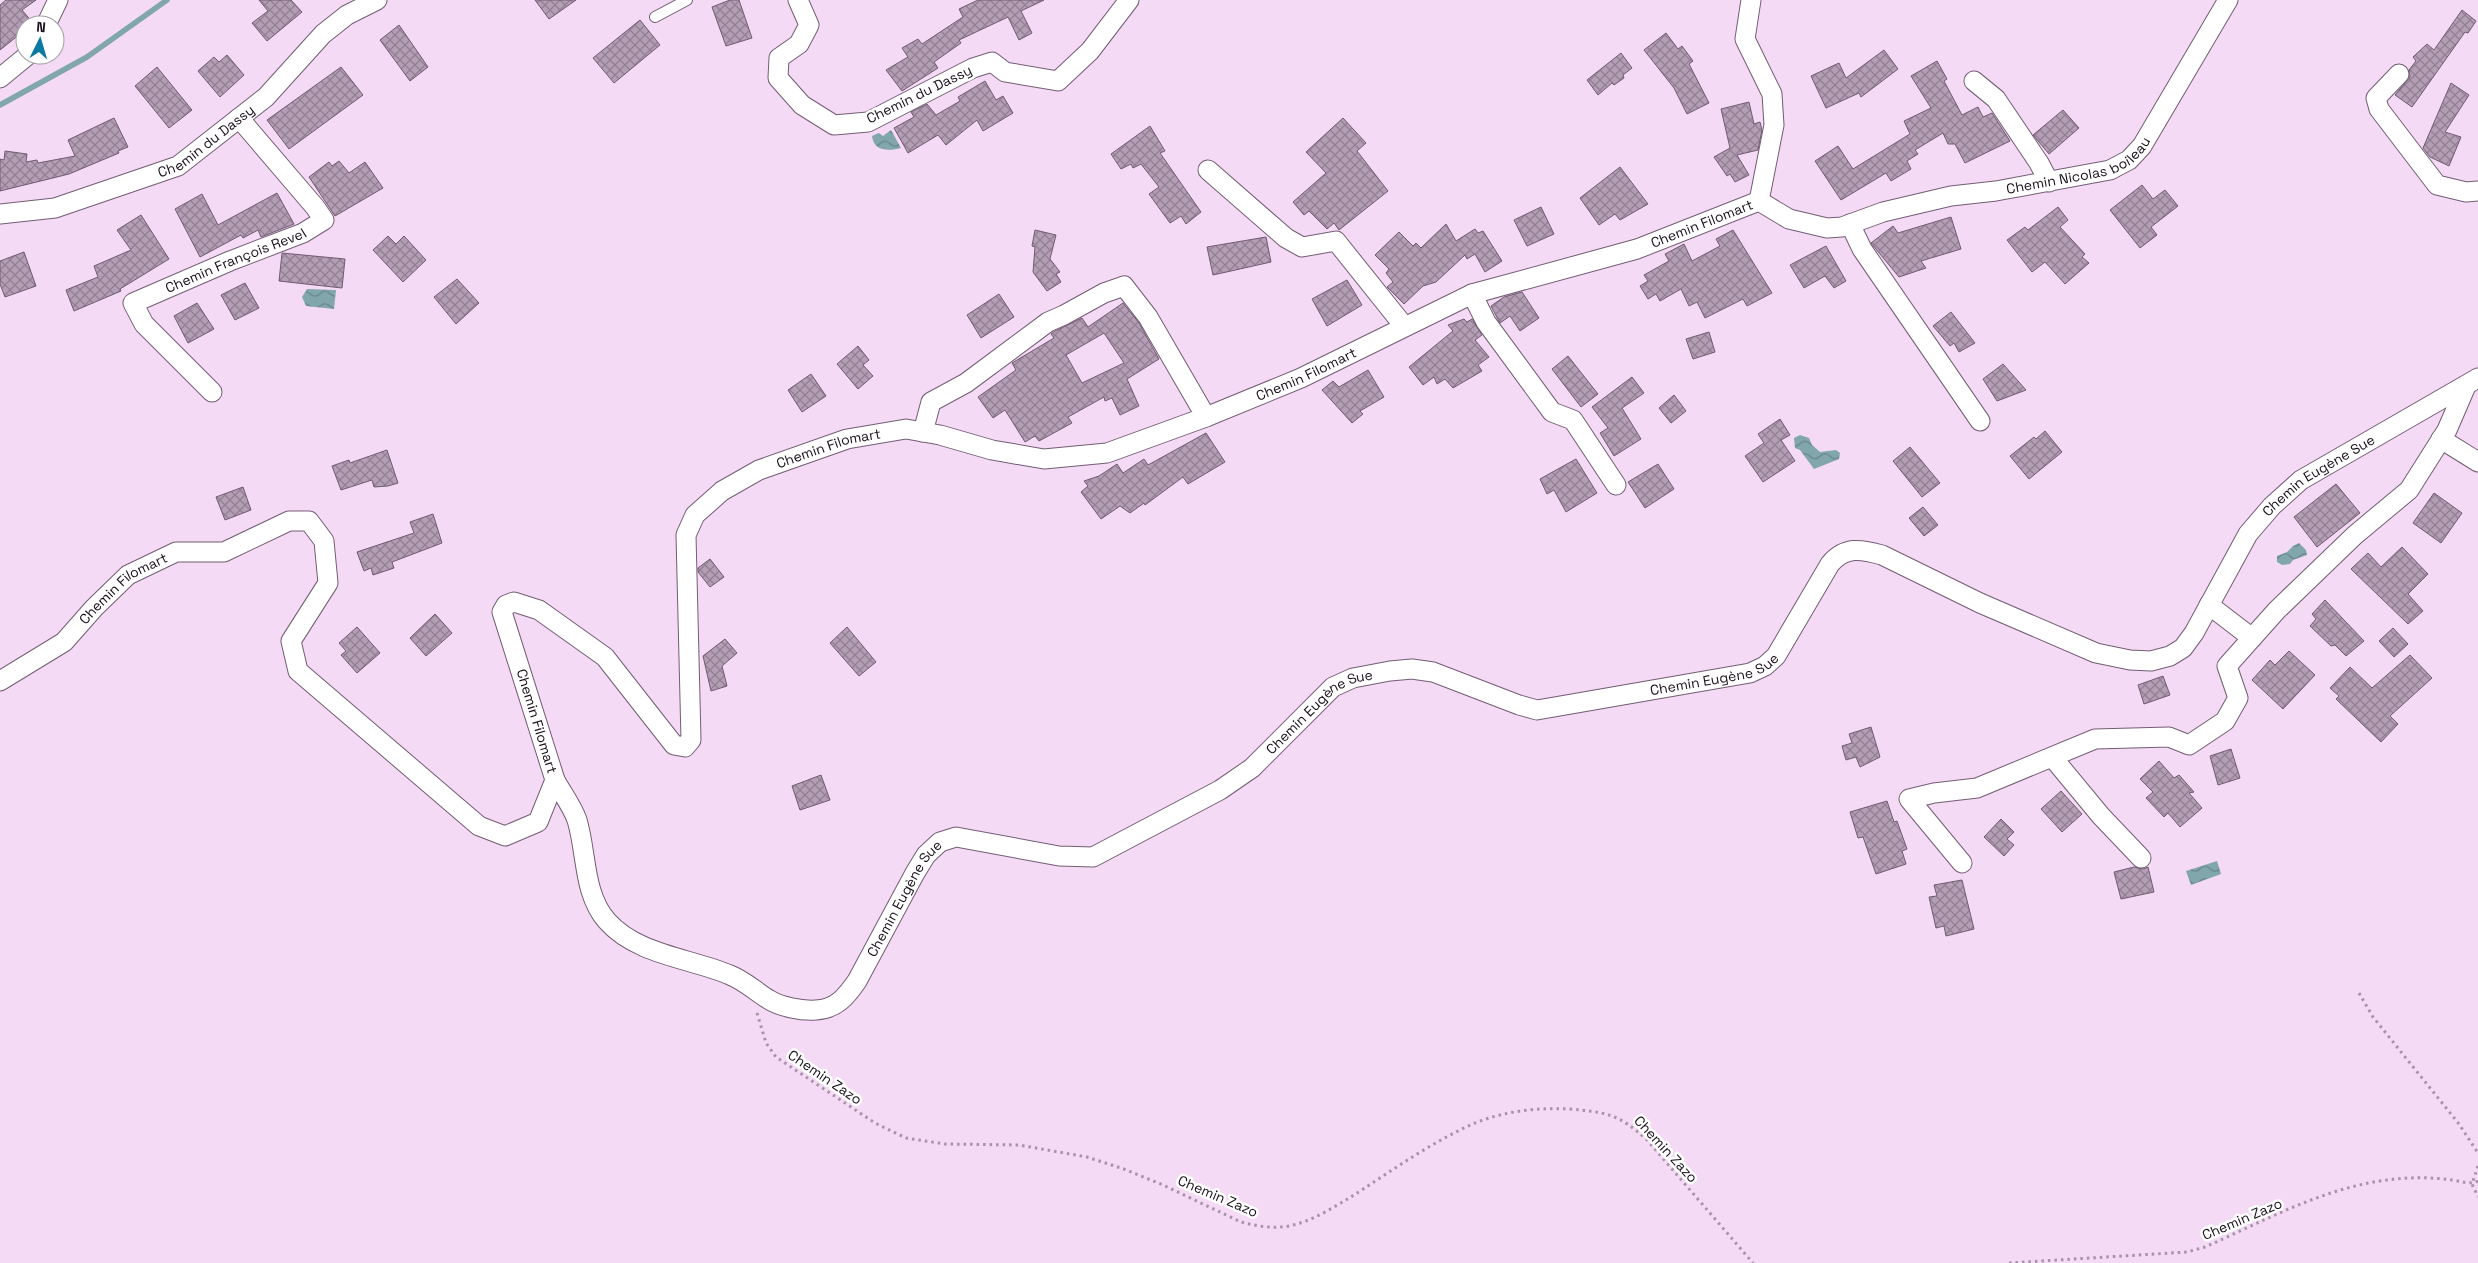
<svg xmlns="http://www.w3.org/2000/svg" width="2478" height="1263" viewBox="0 0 2478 1263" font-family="'Space Grotesk',sans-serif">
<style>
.water{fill:url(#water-waves)}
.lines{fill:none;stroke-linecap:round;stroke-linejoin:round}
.stream{stroke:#81a6ab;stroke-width:5.5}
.building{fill:url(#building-cross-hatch);stroke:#715b72;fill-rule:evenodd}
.service-casing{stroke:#735d74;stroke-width:12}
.minor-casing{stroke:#735d74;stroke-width:21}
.path{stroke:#a793a8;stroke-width:3;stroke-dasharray:2.5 4;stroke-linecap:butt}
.service{stroke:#fff;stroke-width:10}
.minor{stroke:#fff;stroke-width:19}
.labels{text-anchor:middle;stroke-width:5;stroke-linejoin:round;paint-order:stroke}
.street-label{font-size:14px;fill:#191019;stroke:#fff}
</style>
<defs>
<pattern id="water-waves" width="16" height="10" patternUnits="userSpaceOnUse" patternTransform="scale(1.25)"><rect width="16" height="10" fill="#81a6ab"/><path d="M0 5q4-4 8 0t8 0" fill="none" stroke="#69868a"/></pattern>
<pattern id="building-cross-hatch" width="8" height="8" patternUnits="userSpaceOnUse" patternTransform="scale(1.25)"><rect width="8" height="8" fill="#b49eb5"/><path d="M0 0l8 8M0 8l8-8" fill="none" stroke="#927f92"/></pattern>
</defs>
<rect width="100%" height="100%" fill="#f4daf5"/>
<path class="water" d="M891 130 901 148C889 151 874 152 872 136L879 133 883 136Z
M307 289 336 290 334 309 306 306 302 297Z
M1800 435 1809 438 1812 445 1820 452 1836 450 1840 453 1839 459 1814 469 1800 450 1795 448 1794 438Z
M2299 543 2306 550 2307 555 2293 560 2290 564 2282 565 2277 562V556L2287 552 2293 546Z
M2217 861 2221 874 2191 885 2186 871Z"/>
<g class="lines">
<path class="stream" d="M0 105 87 57 167 0"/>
</g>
<path class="building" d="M6 0H36L22 10 33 23 25 25V30L0 50V5Z
M259 0H291L302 12 267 41 252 23 268 11Z
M535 0H576L549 19Z
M730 0H739L752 38 726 46 712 7Z
M978 0H1044L1021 11 1032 33 1019 40 1008 17 959 40 961 43 934 62 938 68 902 91 886 70 908 57 902 48 918 39 922 44 963 17 959 9Z
M2462 10 2476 21 2468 33 2465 32 2412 107 2395 95 2410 77 2409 70 2416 61 2413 57 2427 44 2434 50Z
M640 20 660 45 614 83 593 58Z
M399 25 428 67 410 81 380 40Z
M1666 33 1678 49 1682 46 1693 61 1689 64 1709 103 1687 114 1674 88 1644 50Z
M1884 50 1898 69 1861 97 1859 93 1826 108 1811 76 1839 63 1846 78Z
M1621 53 1632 68 1623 75 1624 78 1614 85 1612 83 1598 95 1587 80Z
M227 55 244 75 220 97 198 71 214 57 219 62Z
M1937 61 1947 79 1944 81 1962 115 1978 107 1983 117 1992 113 2010 141 1965 163 1955 144H1948L1943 133 1915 150 1918 154 1907 161 1911 169 1891 181 1886 173 1841 200 1815 161 1838 146 1853 169 1910 134 1904 121 1931 108 1911 76Z
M157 67 192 110 169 128 135 86Z
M341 67 363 95 289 149 267 120Z
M985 81 996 100 1003 96 1013 113 983 131 977 120 946 145 938 135 908 153 894 128 914 117 911 112 927 104 936 115 960 101 958 97Z
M2451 83 2469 95 2445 132 2461 137 2449 166 2430 157 2423 148Z
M1749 102 1754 124 1760 122 1762 130 1758 150 1737 155 1749 175 1735 182 1730 174 1727 176 1714 157 1730 148 1721 109Z
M2063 110 2079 128 2049 154 2033 135Z
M114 118 128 147 118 151 119 153 69 174 0 191V159L4 160 5 151 27 154 26 162 37 160 38 163 75 156 68 140Z
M1343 118 1366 143 1357 151 1388 191 1339 230 1334 223 1327 229 1309 211 1304 215 1293 202 1326 173 1306 152Z
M1150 126 1165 151 1160 153 1201 212 1186 224 1181 216 1170 223 1149 194 1159 187 1141 164 1133 168 1131 164 1121 169 1111 154Z
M339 161 349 173 365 162 383 188 335 216 309 177 329 162 332 166Z
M1620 167 1648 204 1620 220 1615 214 1599 225 1580 198Z
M2142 185 2153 199 2165 190 2178 206 2151 227 2157 235 2140 248 2110 210Z
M277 193 294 224 261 237 258 230 243 238 241 235 200 257 175 209 202 194 218 225Z
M1541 207 1554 234 1527 246 1514 220Z
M2058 207 2068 220 2060 227 2085 254 2082 257 2089 263 2065 284 2045 262 2032 272 2007 240 2025 227 2028 230Z
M141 215 169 259 120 289 121 291 74 311 66 290 98 277 94 266 131 250 117 230Z
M1951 217 1961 249 1921 261 1926 268 1899 277 1871 243 1893 226 1898 233Z
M1446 224 1456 241 1475 229 1478 233 1483 231 1502 261 1485 272 1475 254 1467 259 1465 255 1436 282 1423 286 1404 304 1387 287 1393 282 1386 273 1389 269 1375 255 1399 232 1413 246 1416 243 1421 248Z
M1035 230 1056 235 1050 259 1060 272 1056 274 1061 282 1047 291 1033 272 1035 247 1032 246Z
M1733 230 1772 293 1747 306 1743 299 1705 318 1697 302 1689 306 1681 289 1660 301 1656 294 1648 299 1640 286 1648 281 1644 275 1669 261 1665 254 1684 244 1692 261 1720 246 1716 239Z
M388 236 396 244 404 236 426 260 403 282 373 250Z
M1266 237 1271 262 1213 275 1207 247Z
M1826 246 1846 281 1834 288 1825 276 1804 288 1790 265Z
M24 252 36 286 5 297 0 284V261Z
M282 253 345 259 342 288 279 281Z
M457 279 479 303 456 324 434 297Z
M1347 280 1362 305 1327 326 1312 299Z
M245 283 259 308 235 320 221 295Z
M1522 292 1539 318 1520 331 1510 316 1500 323 1491 306 1504 297Z
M999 294 1014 317 981 338 967 315Z
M197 303 214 329 188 343 174 316Z
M1123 303 1139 323 1159 359 1127 379 1139 406 1120 415 1112 398 1105 401 1104 397 1068 417 1072 423 1039 441 1035 436 1025 442 1005 410 993 418 978 397 1016 370 1012 363 1054 338 1051 334 1055 331 1082 318 1088 327ZM1104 333 1124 363 1082 383 1066 355Z
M1951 312 1975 343 1959 352 1954 343 1950 346 1933 326Z
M1464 319 1467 322 1472 319 1482 335 1475 340 1489 357 1478 365 1482 371 1453 388 1445 379 1437 384 1434 377 1423 385 1409 367 1453 331 1448 325Z
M1709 332 1715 352 1693 359 1686 339Z
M858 346 869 360 863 365 873 376 858 389 837 364Z
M1568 356 1598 394 1581 407 1552 369Z
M2003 364 2026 390 1997 401 1983 379Z
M1368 370 1384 397 1360 411 1363 414 1352 423 1322 390 1333 381 1339 387Z
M811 374 826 396 802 412 788 390Z
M1632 377 1644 393 1622 408 1641 439 1614 456 1600 433 1608 428 1592 407Z
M1674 395 1686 411 1671 423 1659 408Z
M1780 419 1790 435 1781 440 1795 461 1763 482 1745 456 1764 443 1758 434Z
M2045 431 2062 452 2029 479 2010 456 2034 437 2036 439Z
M1206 433 1225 462 1188 484 1183 477 1145 505 1144 503 1130 513 1120 506 1101 519 1081 492 1088 486 1084 481 1099 476 1117 464 1123 473 1144 459 1148 465Z
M1910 447 1940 483 1922 497 1893 461Z
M387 450 398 483 388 486 374 487 372 480 341 490 332 466 349 460 350 463Z
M1576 459 1597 493 1566 512 1554 490 1547 494 1540 479Z
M1658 464 1674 489 1645 508 1628 482Z
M2336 484 2360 513 2317 547 2294 517Z
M243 487 251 510 225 520 216 497Z
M2434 493 2462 513 2441 543 2413 523Z
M1923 507 1938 525 1924 536 1909 518Z
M433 514 442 543 392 562 394 568 373 575 371 568 364 571 357 552 414 533 410 522Z
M2402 547 2428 574 2408 594 2423 611 2408 624 2351 569 2368 553 2381 567Z
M710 559 724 577 710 587 698 572V568Z
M2325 600 2364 641 2346 656 2335 645 2331 646 2310 626 2316 619 2312 614Z
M435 614 452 633 426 656 410 638Z
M357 627 380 653 357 673 341 655 346 651 339 643Z
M847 627 876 662 859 676 830 643Z
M2393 628 2408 644 2394 657 2379 641Z
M725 639 737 653 722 666 727 686 711 691 703 656Z
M2289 651 2315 675 2283 709 2252 680 2270 660 2275 665Z
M2410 655 2432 678 2390 716 2398 724 2381 742 2336 699 2339 696 2330 688 2350 667 2372 688Z
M2163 676 2170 695 2144 704 2138 685Z
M1871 727 1880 757 1860 767 1856 757 1846 760 1842 746 1852 743 1849 734Z
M2231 749 2240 778 2218 785 2210 756Z
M2159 761 2174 778 2179 775 2194 792 2189 793 2202 808 2180 827 2168 813 2164 817 2146 798 2153 792 2140 779Z
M821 775 830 800 800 810 792 786Z
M2061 791 2082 814 2062 832 2041 809Z
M1887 801 1894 822 1897 821 1907 849 1902 851 1906 864 1876 874 1863 837 1858 838 1850 812Z
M2001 819 2014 832 2007 839 2014 845 2004 856 1984 837Z
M2134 867 2143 869 2148 867 2154 892 2121 899 2114 872Z
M1962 880 1974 929 1946 936 1944 926 1936 928 1929 897 1937 896 1934 885Z"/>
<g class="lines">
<defs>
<path id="service" d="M655 17 687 0"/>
<g id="minor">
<path d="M798 0 809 25 799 44 779 58 778 78 802 105 834 125 868 122 973 68 992 62 1005 72 1058 81 1090 51 1129 0"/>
<path d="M1751 0 1745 39 1772 94 1774 125 1759 201"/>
<path d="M46 25 58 0"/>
<path d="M2399 74 2376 98 2379 109 2437 185 2466 192 2478 191"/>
<path d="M0 78 28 55"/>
<path d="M1974 81 1996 99 2039 163 2049 182"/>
<path d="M1208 170 1286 238 1302 247 1336 241 1404 326"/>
<path id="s1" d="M1759 201 1789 219 1827 228 1842 227 1883 212 1951 196 1996 191 2110 170 2129 160 2142 146 2228 0"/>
<path id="s2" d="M0 214 55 208 178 166 266 97 323 34 347 15 377 0"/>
<path d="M1850 224 1862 249 1980 421"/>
<path d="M1472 294 1486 322 1552 412 1573 420 1616 485"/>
<path id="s3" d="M212 392 144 324 133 303 230 261 303 233 324 220 315 207 239 118"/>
<path d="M923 432 931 402 966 383 1048 322 1064 315 1104 293 1124 286 1148 317 1206 417"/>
<path d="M2441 439 2478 462"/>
<path d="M2209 605 2252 638"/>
<path id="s4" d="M0 681 64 642 94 608 128 575 176 552H224L289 521H309L324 541 328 583 291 641 298 671 479 826 505 836 538 822 555 780 502 612 506 605 514 602 539 610 605 657 674 745 685 747 691 740 686 535 695 515 722 491 759 470 847 439 906 429 940 435 992 450 1044 459 1107 453 1206 417 1301 378 1472 294 1637 249 1759 201"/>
<path d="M2053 758 2101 816 2141 858"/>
<path id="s5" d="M555 780C562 793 572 806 577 820 587 853 583 894 607 921 637 955 690 958 730 975 745 981 755 991 768 999 780 1007 802 1011 816 1010 836 1009 846 997 857 981L915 873 926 855 940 842 956 837 1059 856 1093 857 1220 790 1252 768 1333 687 1353 678 1390 671 1412 669 1433 672 1519 705 1537 710 1750 673 1765 666 1776 656 1830 564C1845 546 1861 549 1882 555L1980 603 2096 653 2130 660 2151 661 2170 656 2183 648 2194 633 2248 534 2272 506 2301 480 2478 378"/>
<path d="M1962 863 1909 799 1934 793 1977 788 2095 739 2169 737 2189 745 2225 721 2238 698 2227 666 2277 610 2355 535 2409 490 2447 430 2466 386"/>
</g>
</defs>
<use href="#service" class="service-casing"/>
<use href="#minor" class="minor-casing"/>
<path class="path" d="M2359 993 2373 1017 2459 1124 2478 1153
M757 1013 766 1043 776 1057 875 1123 906 1138 945 1144 1019 1145 1087 1157 1124 1169 1163 1185 1241 1222C1256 1226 1273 1229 1289 1226 1313 1221 1334 1207 1354 1195 1388 1173 1422 1149 1458 1131 1491 1113 1531 1107 1569 1109 1606 1112 1619 1114 1647 1140L1753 1263
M2478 1166 2472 1184 2478 1197
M2009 1263 2187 1252 2205 1247C2264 1221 2323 1188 2387 1180 2408 1177 2431 1177 2452 1180 2461 1181 2469 1185 2478 1181"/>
<use href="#service" class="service"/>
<use href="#minor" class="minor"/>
</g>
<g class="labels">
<g class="street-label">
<text transform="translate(919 94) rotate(-26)" y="5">Chemin du Dassy</text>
<text dy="5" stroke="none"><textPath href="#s2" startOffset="222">Chemin du Dassy</textPath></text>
<text dy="5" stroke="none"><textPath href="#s1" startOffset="336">Chemin Nicolas boileau</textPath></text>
<text dy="5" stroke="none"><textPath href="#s4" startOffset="2610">Chemin Filomart</textPath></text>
<text dy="5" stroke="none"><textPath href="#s3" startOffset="231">Chemin François Revel</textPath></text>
<text dy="5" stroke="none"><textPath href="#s4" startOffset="2185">Chemin Filomart</textPath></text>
<text dy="5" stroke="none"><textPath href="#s4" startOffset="1686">Chemin Filomart</textPath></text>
<text dy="5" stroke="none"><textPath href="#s5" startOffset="2226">Chemin Eugène Sue</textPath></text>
<text dy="5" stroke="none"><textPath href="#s4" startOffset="156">Chemin Filomart</textPath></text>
<text dy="5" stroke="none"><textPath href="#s5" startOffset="1446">Chemin Eugène Sue</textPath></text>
<text dy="5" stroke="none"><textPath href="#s5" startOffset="1026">Chemin Eugène Sue</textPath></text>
<text transform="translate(537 721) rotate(73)" y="5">Chemin Filomart</text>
<text dy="5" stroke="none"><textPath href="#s5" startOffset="531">Chemin Eugène Sue</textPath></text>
<text transform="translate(825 1077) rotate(34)" y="5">Chemin Zazo</text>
<text transform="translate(1666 1149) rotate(47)" y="5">Chemin Zazo</text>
<text transform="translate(1218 1196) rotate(23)" y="5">Chemin Zazo</text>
<text transform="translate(2242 1219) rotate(-23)" y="5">Chemin Zazo</text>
</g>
</g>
<g transform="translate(40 40) rotate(5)"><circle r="24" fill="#ffffff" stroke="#a39fa3"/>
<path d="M0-4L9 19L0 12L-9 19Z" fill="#0b7aa3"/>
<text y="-8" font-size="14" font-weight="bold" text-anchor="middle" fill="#191019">N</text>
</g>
</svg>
